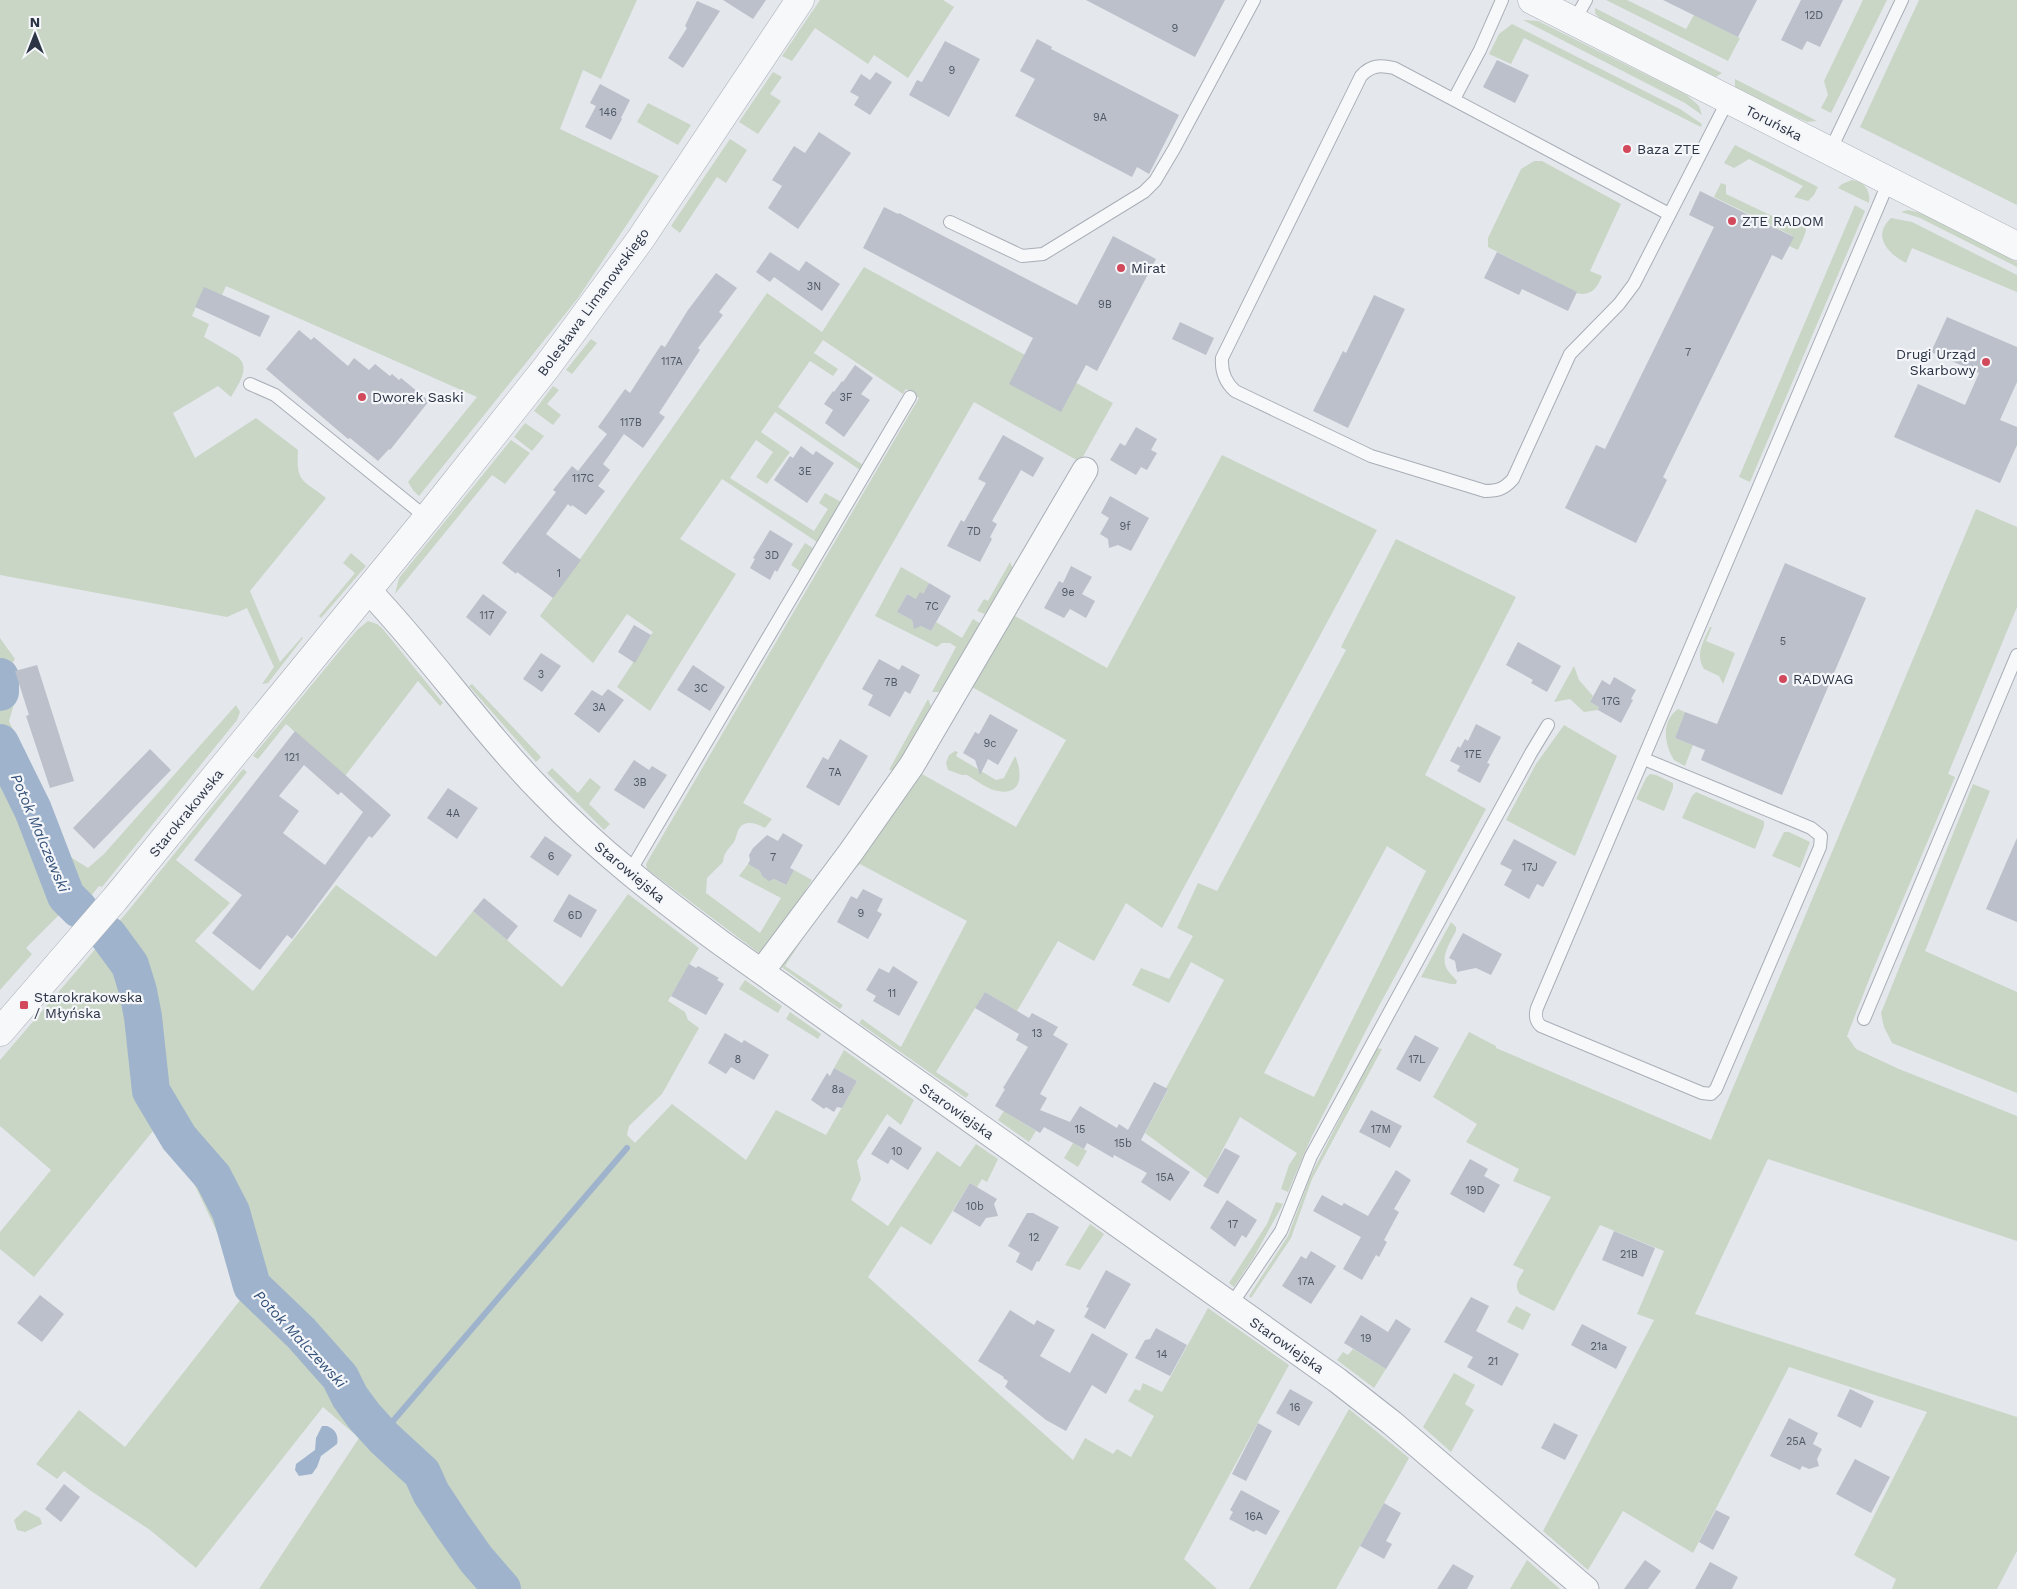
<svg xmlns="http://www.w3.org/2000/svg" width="2017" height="1589" viewBox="0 0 2017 1589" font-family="'Work Sans',sans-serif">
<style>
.green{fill:#c9d6c5;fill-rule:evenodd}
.water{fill:#9fb4cc}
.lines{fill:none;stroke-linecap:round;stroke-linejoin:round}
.stream{stroke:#9fb4cc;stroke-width:6}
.river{stroke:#9fb4cc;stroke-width:38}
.building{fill:#bbc0ca;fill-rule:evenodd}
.service-casing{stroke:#a9aeb7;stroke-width:14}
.minor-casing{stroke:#a9aeb7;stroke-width:27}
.tertiary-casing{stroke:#a9aeb7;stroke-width:29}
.service{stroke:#f7f8fa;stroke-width:12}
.minor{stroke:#f7f8fa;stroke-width:25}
.tertiary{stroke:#f7f8fa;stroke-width:28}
.poi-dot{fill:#d1495b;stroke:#f4f6f9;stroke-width:2}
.labels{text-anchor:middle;stroke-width:4.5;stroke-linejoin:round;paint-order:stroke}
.number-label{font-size:11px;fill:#4f5766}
.street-label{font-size:14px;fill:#2b3445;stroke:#f4f6f9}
.poi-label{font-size:14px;fill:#2b3445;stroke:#f4f6f9;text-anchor:start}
.water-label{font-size:15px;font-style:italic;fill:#34527a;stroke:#f4f6f9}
</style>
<rect width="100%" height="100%" fill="#e4e7ec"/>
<path class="green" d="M0 0H637L601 79 583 70 560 129 659 176 578 298 419 496 413 490 408 482 477 397 226 286 222 295 204 288 192 316 209 324 204 337 238 357C251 368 238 385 231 397L218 386 173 413 195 458 256 418 298 450C296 483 302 479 326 498L250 591 280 662 302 637 303 638 268 683 262 684 274 667 247 608 227 617 0 575Z
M820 0H943L954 7 908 78 874 55 868 64 815 28 792 61 782 56Z
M1606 0H1627L1686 29 1694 15 1740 38 1728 61Z
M1863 0H1887L1831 113 1821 108 1828 95 1824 81Z
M1919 0H2017V205L1860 127Z
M1595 8 1722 73 1716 77 1599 18 1595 13Z
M1523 20 1538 21 1687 95 1699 106 1702 115 1685 103Z
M1512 24 1680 109 1702 124 1701 127 1524 38 1511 64 1489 54 1499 34Z
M773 72 782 77 770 94 781 101 758 134 739 122Z
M1735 79 1817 121 1807 122 1798 118 1735 87Z
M648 103 691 125 678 145 637 122Z
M730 139 747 150 726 183 717 177 680 233 671 226Z
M1735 145 1818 187 1814 195 1808 201 1794 197 1803 186 1749 159 1734 168 1724 163Z
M1534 161H1542L1621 204 1590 271 1602 276C1597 288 1591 297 1576 293V292L1488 247V238L1521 169Z
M1852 180C1865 182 1871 191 1869 203L1838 188 1842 184Z
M1721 183 1726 185V194L1795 227V216C1814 224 1804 235 1798 250L1789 246 1793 236 1714 197Z
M1855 205 1865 211 1750 482 1739 477Z
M1908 210 1921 213 2017 262V267L1920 218 1901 212Z
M1891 218 1912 222 2017 275V292L1912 248 1906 263C1887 253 1872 236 1891 218Z
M864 267 1113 403 1080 462 974 402 743 803 772 819 765 828C756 823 743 819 738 831 736 835 736 839 734 842 728 850 724 852 723 862L707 878 706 893 760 933 781 898 739 876 748 864 760 871 762 876 769 880 774 879 785 885 794 870 812 880 768 951 759 953 647 869 646 864 919 398 906 389 903 394 823 340 814 353 838 369 833 376 810 361 778 407 863 465 860 470 775 412 761 432 790 452 767 484 756 477 773 452 756 440 730 478 814 531 828 509 819 503 825 493 841 502 817 542 722 479 680 539 736 574 650 711 617 687 653 632 627 614 593 663 540 616 767 293 822 332Z
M591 339 597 343 572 374 566 370Z
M553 386 559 390 547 404 561 415 553 425 534 411Z
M525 423 544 436 532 451 514 437Z
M511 440 530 453 505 484 492 475 395 594 399 578Z
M1222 455 1377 530 1162 928 1126 903 1094 961 1058 941 1017 1011 985 992 936 1072 969 1094 966 1098 859 1023 862 1019 901 1047 967 921 860 864 838 884 785 966 843 1005 840 1009 780 966V962L842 871 880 830 922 774 1016 827 1066 740 972 687 971 678 975 670 1008 612 1107 668Z
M1976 509 2017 527V607L1948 774 1955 777 1872 972 1847 1036 1856 1049 1899 1069 2017 1116V1241L1768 1159 1695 1314 2017 1417V1551L1997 1589H1892L1896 1579 1854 1555 1927 1412 1789 1367 1693 1553 1623 1511 1588 1570 1543 1531 1654 1320 1637 1314 1664 1251 1600 1225 1554 1311 1520 1294C1513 1285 1519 1279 1524 1270L1513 1265 1551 1197 1513 1181 1519 1169 1466 1142 1477 1124 1433 1097 1469 1032 1496 1046V1048L1711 1140Z
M1396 539 1516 597 1425 775 1486 809 1373 1017 1311 1138 1288 1192 1281 1189 1289 1165 1297 1153 1240 1117 1207 1179 1145 1133 1168 1090 1166 1088 1224 980 1191 962 1169 1003 1132 985 1141 968 1169 979 1193 936 1177 928 1198 883 1217 891 1346 650 1341 647ZM1387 846 1426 871 1314 1097 1264 1073Z
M805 543 813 548 800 571 791 565Z
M351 553 366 566 321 618 319 616 355 573 343 563Z
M1010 562 1013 569 990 616 977 611 984 599 988 601Z
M901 567 929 583 923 594 916 599 907 594 897 612 912 620 913 625 917 627 921 626 931 631 936 622 962 638 973 619 984 626 941 692H932L956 647 950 643H942L937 647 875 616Z
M368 621 377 624 382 628 443 703 440 706 418 681 345 776 286 724 258 759 253 756 357 630Z
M1710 627H1712L1706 641 1735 653 1723 684 1719 676 1704 669C1695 654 1703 642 1710 627Z
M0 638 15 659 8 671 16 697 9 721 69 856 88 868 104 854 236 705 240 712 237 720 102 887 99 886 72 919 66 914 63 918 59 915 26 948 32 954 0 990V747L44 843 60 894 67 902 75 893 71 891 0 735V704L3 683 0 687Z
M1574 666 1579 680 1593 696 1590 702 1599 707 1598 710 1584 712 1570 699 1554 702Z
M472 684 541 757 536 762 469 686Z
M928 699 931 706 903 762 893 770H889Z
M1678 709 1685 712 1675 738 1693 745 1685 766 1674 760C1664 744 1661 721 1678 709Z
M1564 725 1617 756 1575 856 1506 820 1536 764Z
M955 751 958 752 956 756 996 780 1004 778 1015 756C1022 771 1024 796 998 791 988 790 976 780 967 775H962L948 770 946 763 949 755Z
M552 768 578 793 590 778 601 787 589 804 610 824 604 830 547 773Z
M243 769 247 772 176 860 230 903 195 941 253 991 336 885 436 957 473 911 562 987 628 894 699 948 668 1001 685 1012 688 1020 699 1028 662 1094 629 1126 627 1135 635 1143 672 1104 746 1160 776 1110 826 1135 857 1081 834 1068 844 1050 914 1100 901 1125 887 1114 857 1161 861 1179 851 1200 888 1226 937 1151 960 1167 976 1144 998 1159 987 1182 982 1179 977 1187 970 1183 931 1245 901 1226 868 1277 1073 1460 1085 1438 1113 1454 1117 1449 1131 1457 1154 1416 1128 1401 1135 1389 1140 1391 1143 1383 1162 1392 1208 1308 1289 1365 1184 1559 1217 1589H259L359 1438 323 1407 196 1568 150 1530 91 1491 64 1471 57 1479 36 1464 79 1410 125 1447 241 1299 218 1234 190 1175 157 1126 34 1277 0 1249V1232L51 1170 0 1126V1060L128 911Z
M1650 774 1656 775 1673 783V788L1664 811 1636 799 1646 778Z
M1973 784 1990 791 1925 951 2017 992V1093L1892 1043 1884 1027 1881 1013Z
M1696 792 1764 821V826L1755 849 1682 818 1692 796Z
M1784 832H1789L1810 842 1800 868 1772 856Z
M1451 922 1456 927V931C1450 943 1438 959 1449 972 1451 975 1455 978 1457 981L1456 984H1451L1421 977Z
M745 980 782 1006 778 1013 739 989Z
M790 1012 821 1034 818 1039 786 1019Z
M1376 1048 1382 1049 1312 1179 1291 1238 1251 1298 1249 1296 1288 1236 1310 1177Z
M1004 1111 1036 1131 1029 1142 998 1120Z
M1073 1143 1087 1151 1078 1167 1064 1158Z
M1276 1202 1283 1204 1254 1257 1234 1287 1229 1283 1267 1224Z
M1090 1224 1104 1234 1080 1270 1065 1265Z
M1516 1306 1531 1314 1523 1330 1507 1322Z
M1353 1349 1386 1369 1374 1388 1337 1360 1343 1352 1348 1355Z
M1454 1373 1475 1385 1465 1404 1474 1410 1451 1452 1423 1427Z
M1349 1409 1409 1458 1336 1589H1249Z
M25 1510 40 1518 42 1524 25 1532 17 1530 14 1520Z
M1527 1560 1560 1589H1510Z"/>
<path class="water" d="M322 1426H327C335 1429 339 1435 337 1444L321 1456 317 1467 312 1474 299 1476 295 1470 296 1464 315 1450 316 1438Z"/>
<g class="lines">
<path class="stream" d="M79 909 90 919
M381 1435 627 1148"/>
<path class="river" d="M0 677V692
M0 743 33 810 66 896 79 909
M108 935 130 965 138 991 143 1017 151 1091 179 1138 213 1177 231 1212 252 1286 301 1333 340 1377 350 1397 364 1416 384 1438 422 1473 431 1493 452 1525 476 1559 502 1589"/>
</g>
<path class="building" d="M723 0H766L753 19Z
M1086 0H1225L1195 57Z
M1663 0H1757L1738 37Z
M1801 0H1843L1820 47 1807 41 1802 50 1781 40Z
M697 1 720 11 683 68 668 58 687 28 685 26Z
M1037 39 1052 47 1051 49 1179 115 1149 174 1137 167 1132 177 1015 116 1035 79 1020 71Z
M945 41 980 59 949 117 909 95 917 80 922 82Z
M1497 60 1529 75 1515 103 1483 87Z
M876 72 892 82 870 115 854 105 859 97 850 92 861 74 870 80Z
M600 84 630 100 621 118 622 119 611 140 585 127 596 106 590 103Z
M819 132 851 153 798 229 768 208 782 186 772 180 794 146 805 153Z
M1700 191 1794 237 1782 260 1772 255 1663 477 1667 480 1636 543 1565 508 1596 445 1605 449 1714 227 1689 215Z
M884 207 898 214 899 213 1077 305 1113 236 1156 259 1097 371 1086 365 1061 412 1009 384 1033 338 863 248Z
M770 252 799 271 806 261 840 284 822 311 774 277 770 282 756 272Z
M1497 252 1577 292 1568 311 1522 289 1519 295 1484 278Z
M716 273 737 288 719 312 723 315 698 348 700 350 659 413 665 417 643 448 624 434 603 464 610 470 598 486 605 491 586 515 572 505 571 507 568 504 546 534 581 560 553 598 517 572 516 574 502 563 556 492 553 490 572 466 578 471 607 434 598 427 625 389 630 393 661 345 665 347 688 310Z
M204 287 270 316 260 337 195 307Z
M1374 295 1405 309 1348 428 1313 411 1343 351 1346 353Z
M1947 317 2017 347V382L2000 420 2017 427V445L2000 483 1894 437 1918 384 1965 405 1979 373 1931 352Z
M1180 322 1214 338 1206 355 1172 339Z
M299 330 311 340 314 337 348 366 354 358 369 370 375 364 390 376 392 374 399 380 401 378 429 401 390 450 389 449 378 461 350 438 348 439 266 369Z
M855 365 873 378 861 394 870 400 844 437 825 423 833 410 824 404 833 391 834 392 842 381 843 382Z
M1136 427 1157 439 1151 450 1157 453 1147 470 1141 467 1136 475 1110 460 1120 443 1125 446Z
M1003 435 1044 458 1033 477 1021 470 992 521 997 524 990 537 992 539 980 562 947 546 961 520 964 522 986 483 978 479Z
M801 446 813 455 816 451 834 463 807 503 774 480 790 456 793 458Z
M1110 496 1149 518 1131 551 1118 545 1109 548 1108 539 1100 534 1109 518 1101 513Z
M770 530 793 544 777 572 775 570 770 580 750 568 755 559 753 558Z
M1785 563 1866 598 1782 795 1701 760 1705 750 1675 738 1685 712 1717 724Z
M1071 566 1092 577 1082 594 1095 601 1086 618 1070 609 1064 618 1044 608 1059 581 1063 583Z
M929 583 951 596 931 631 921 626 914 629 912 620 897 612 907 594 916 599 920 592 923 594Z
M483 594 507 612 490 636 466 617Z
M634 625 651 635 635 663 618 652Z
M1518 642 1561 666 1547 692 1531 683 1533 680 1506 665Z
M541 653 561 666 542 692 523 679Z
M879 659 899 670 902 665 920 675 910 694 905 691 890 717 868 705 873 695 862 689Z
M37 665 74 781 50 788 26 716 29 715 15 671Z
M693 665 725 687 710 711 677 690Z
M1614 677 1636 690 1631 699 1633 700 1621 723 1598 710 1599 707 1590 702 1602 680 1610 685Z
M608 689 624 700 599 733 574 714 592 690 602 696Z
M990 714 1018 730 998 765 988 759 980 775 975 760 963 753 975 732 979 734Z
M1476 724 1501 737 1487 763 1490 764 1480 783 1457 771 1460 766 1450 761 1458 746 1460 748 1465 739 1468 741Z
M295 731 391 815 372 838 369 836 292 939 287 935 260 970 212 933 242 895 194 860ZM304 765 338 795 341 792 363 812 325 865 283 833 299 811 279 796Z
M840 739 868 756 839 806 806 787 823 757 828 760Z
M150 749 171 770 94 849 73 828Z
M634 760 649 770 652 766 667 775 644 809 614 790Z
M448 788 478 808 457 839 427 818Z
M783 833 803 845 790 868 794 870 786 885 774 879 769 881 762 876 760 871 748 864 750 860 749 855 753 848 767 835 778 841Z
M545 836 572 855 558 876 530 857Z
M2017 838V922L1986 909Z
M1514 839 1557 862 1543 887 1537 884 1529 899 1504 885 1512 870 1500 864Z
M863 889 883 899 877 911 882 914 868 939 837 922 851 896 857 899Z
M569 894 597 910 581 938 553 921Z
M484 898 518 926 507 940 473 911Z
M1463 933 1502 954 1491 975 1476 968 1457 972 1455 961 1449 958Z
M689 964 696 968 698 966 719 978 717 980 724 984 706 1015 671 996Z
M893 966 918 982 899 1016 873 1001 876 996 866 990 879 968 889 973Z
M985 992 1029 1018 1032 1013 1058 1027 1053 1035 1068 1044 1040 1094 1047 1098 1040 1110 1070 1122 1080 1106 1117 1128 1119 1124 1128 1130 1154 1082 1168 1089 1141 1140 1190 1172 1170 1201 1141 1182 1147 1173 1114 1155 1113 1158 1087 1143 1084 1149 1044 1127 1040 1133 995 1106 1005 1089 1003 1088 1028 1047 1016 1040 1019 1034 975 1008Z
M725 1033 742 1043 744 1040 769 1055 754 1080 731 1067 726 1074 708 1063Z
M1415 1035 1439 1048 1420 1082 1396 1069Z
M834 1068 857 1081 842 1108 837 1107 834 1112 826 1107 824 1109 811 1100 827 1073 830 1076Z
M1371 1110 1402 1126 1390 1148 1359 1132Z
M889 1126 922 1148 908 1170 891 1159 888 1164 871 1154Z
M1225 1148 1240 1156 1218 1194 1203 1186Z
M1470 1159 1488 1169 1484 1176 1500 1185 1484 1213 1450 1194Z
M1396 1170 1411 1180 1394 1209 1399 1212 1384 1240 1387 1242 1379 1257 1376 1255 1362 1280 1343 1269 1361 1237 1313 1211 1322 1195 1342 1206 1344 1203 1368 1216Z
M970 1183 997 1199 994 1204 998 1216 986 1218 980 1227 953 1211Z
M1227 1200 1257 1220 1246 1238 1242 1235 1235 1247 1210 1228Z
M1027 1213H1033L1059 1227 1039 1262 1037 1261 1032 1271 1016 1262 1020 1253 1008 1246Z
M1614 1231 1655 1248 1643 1277 1602 1260Z
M1311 1251 1336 1266 1311 1304 1282 1286 1301 1256 1306 1259Z
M1106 1270 1131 1284 1105 1329 1084 1317 1089 1308 1086 1307Z
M40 1295 64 1314 42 1342 17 1323Z
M1471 1297 1489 1306 1476 1331 1519 1354 1502 1386 1467 1367 1473 1357 1444 1342Z
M1010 1310 1034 1325 1037 1320 1055 1330 1040 1356 1070 1373 1092 1333 1128 1354 1106 1394 1092 1385 1066 1431 1046 1420 1005 1387 1008 1381 1003 1378 1004 1377 978 1361Z
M1361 1315 1388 1332 1396 1319 1411 1329 1386 1369 1344 1343Z
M1582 1324 1627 1347 1616 1369 1571 1345Z
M1156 1328 1187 1345 1170 1376 1135 1358 1145 1340 1150 1339Z
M1290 1389 1313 1402 1299 1426 1276 1413Z
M1850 1389 1874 1401 1861 1428 1837 1416Z
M1789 1418 1818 1433 1813 1444 1822 1449 1817 1459 1819 1466 1809 1469 1802 1466 1800 1470 1770 1456Z
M1258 1423 1272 1431 1246 1481 1232 1474Z
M1554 1423 1578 1435 1565 1460 1541 1448Z
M1855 1459 1890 1477 1871 1513 1836 1494Z
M64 1484 80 1497 61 1522 45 1509Z
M1241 1490 1280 1511 1266 1535 1256 1530 1254 1532 1229 1519 1233 1512 1230 1510Z
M1384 1503 1401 1513 1386 1541 1392 1544 1384 1559 1360 1546Z
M1716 1510 1730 1517 1713 1550 1699 1542Z
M1645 1560 1661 1571 1648 1589H1624Z
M1710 1562 1738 1577 1732 1589H1695Z
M1453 1564 1474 1576 1467 1589H1437Z"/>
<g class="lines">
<defs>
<path id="service" d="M1574 21 1586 0
M1454 99 1480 50 1502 0
M1830 151 1902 0
M1669 214 1394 68C1380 65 1371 65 1361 76L1222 358C1221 372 1225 382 1235 391L1371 456 1485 491C1498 491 1504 489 1513 479L1570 354 1619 304 1634 284 1728 100
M950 222 1022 256 1043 254 1144 192 1155 181 1174 149 1254 0
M250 384 275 395 427 518
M1644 759 1811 828 1821 836 1820 847 1716 1089 1711 1094 1702 1093 1541 1026C1535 1021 1535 1015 1537 1008L1889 181
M629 873 910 397
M1864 1019 2017 655
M1231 1305 1281 1231 1311 1156 1531 753 1548 725"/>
<path id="minor" d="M368 590C430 655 481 730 544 794 598 850 659 897 721 943L1337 1380 1392 1423 1586 1589
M762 971 851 852 912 765 1085 470"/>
<path id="tertiary" d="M1532 0 2017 246
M0 1032 115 899 427 518 546 368 640 240 800 0"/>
</defs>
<use href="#service" class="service-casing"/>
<use href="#minor" class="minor-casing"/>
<use href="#tertiary" class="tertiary-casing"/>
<use href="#service" class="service"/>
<use href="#minor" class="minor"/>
<use href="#tertiary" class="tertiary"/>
</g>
<g class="poi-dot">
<circle cx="1627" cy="149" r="5"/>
<circle cx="1732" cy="221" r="5"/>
<circle cx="1121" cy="268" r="5"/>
<circle cx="1986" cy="362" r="5"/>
<circle cx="362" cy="397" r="5"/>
<circle cx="1783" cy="679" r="5"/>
<rect x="19" y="1000" width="10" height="10" rx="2.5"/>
</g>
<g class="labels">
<g class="number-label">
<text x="1814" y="19">12D</text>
<text x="1175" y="32">9</text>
<text x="952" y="74">9</text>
<text x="608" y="116">146</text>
<text x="1100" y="121">9A</text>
<text x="814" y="290">3N</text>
<text x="1105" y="308">9B</text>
<text x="1688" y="356">7</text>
<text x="672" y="365">117A</text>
<text x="846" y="401">3F</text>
<text x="631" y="426">117B</text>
<text x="805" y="475">3E</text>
<text x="583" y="482">117C</text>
<text x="1125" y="530">9f</text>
<text x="974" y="535">7D</text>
<text x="772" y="559">3D</text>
<text x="559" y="577">1</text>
<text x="1068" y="596">9e</text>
<text x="932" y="610">7C</text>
<text x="487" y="619">117</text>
<text x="1783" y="645">5</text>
<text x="541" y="678">3</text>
<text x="891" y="686">7B</text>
<text x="701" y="692">3C</text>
<text x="1611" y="705">17G</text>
<text x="599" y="711">3A</text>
<text x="990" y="747">9c</text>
<text x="1473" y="758">17E</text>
<text x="292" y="761">121</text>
<text x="835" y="776">7A</text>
<text x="640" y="786">3B</text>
<text x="453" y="817">4A</text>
<text x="551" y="860">6</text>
<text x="773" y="861">7</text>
<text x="1530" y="871">17J</text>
<text x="861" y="917">9</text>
<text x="575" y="919">6D</text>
<text x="892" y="997">11</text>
<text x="1037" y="1037">13</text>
<text x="738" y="1063">8</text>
<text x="1417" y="1063">17L</text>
<text x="838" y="1093">8a</text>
<text x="1080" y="1133">15</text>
<text x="1381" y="1133">17M</text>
<text x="1123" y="1147">15b</text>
<text x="897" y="1155">10</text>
<text x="1165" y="1181">15A</text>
<text x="1475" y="1194">19D</text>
<text x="975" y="1210">10b</text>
<text x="1233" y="1228">17</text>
<text x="1034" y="1241">12</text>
<text x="1629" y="1258">21B</text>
<text x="1306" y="1285">17A</text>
<text x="1366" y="1342">19</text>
<text x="1599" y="1350">21a</text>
<text x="1162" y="1358">14</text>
<text x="1493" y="1365">21</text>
<text x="1295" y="1411">16</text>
<text x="1796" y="1445">25A</text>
<text x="1254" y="1520">16A</text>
</g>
<g class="street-label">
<text transform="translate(1774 123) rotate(27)" y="5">Toruńska</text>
<text transform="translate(593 302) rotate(-54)" y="5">Bolesława Limanowskiego</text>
<text transform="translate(186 813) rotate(-51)" y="5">Starokrakowska</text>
<text transform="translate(630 872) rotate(40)" y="5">Starowiejska</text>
<text transform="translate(957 1111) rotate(35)" y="5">Starowiejska</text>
<text transform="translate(1287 1345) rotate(35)" y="5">Starowiejska</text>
</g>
<g class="poi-label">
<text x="1637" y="154">Baza ZTE</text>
<text x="1742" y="226">ZTE RADOM</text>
<text x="1131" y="273">Mirat</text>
<text x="1976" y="359" text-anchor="end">Drugi Urząd<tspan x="1976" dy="16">Skarbowy</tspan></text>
<text x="372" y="402">Dworek Saski</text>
<text x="1793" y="684">RADWAG</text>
<text x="34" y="1002">Starokrakowska<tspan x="34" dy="16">/ Młyńska</tspan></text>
</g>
<g class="water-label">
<text transform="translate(40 833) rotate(67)" y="5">Potok Malczewski</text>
<text transform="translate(300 1339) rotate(47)" y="5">Potok Malczewski</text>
</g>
</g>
<g transform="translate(35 35)" stroke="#f4f6f9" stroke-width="4" paint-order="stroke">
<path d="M0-4L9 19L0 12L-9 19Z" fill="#2b3445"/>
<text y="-8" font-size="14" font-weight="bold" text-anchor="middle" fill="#2b3445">N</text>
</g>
</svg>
